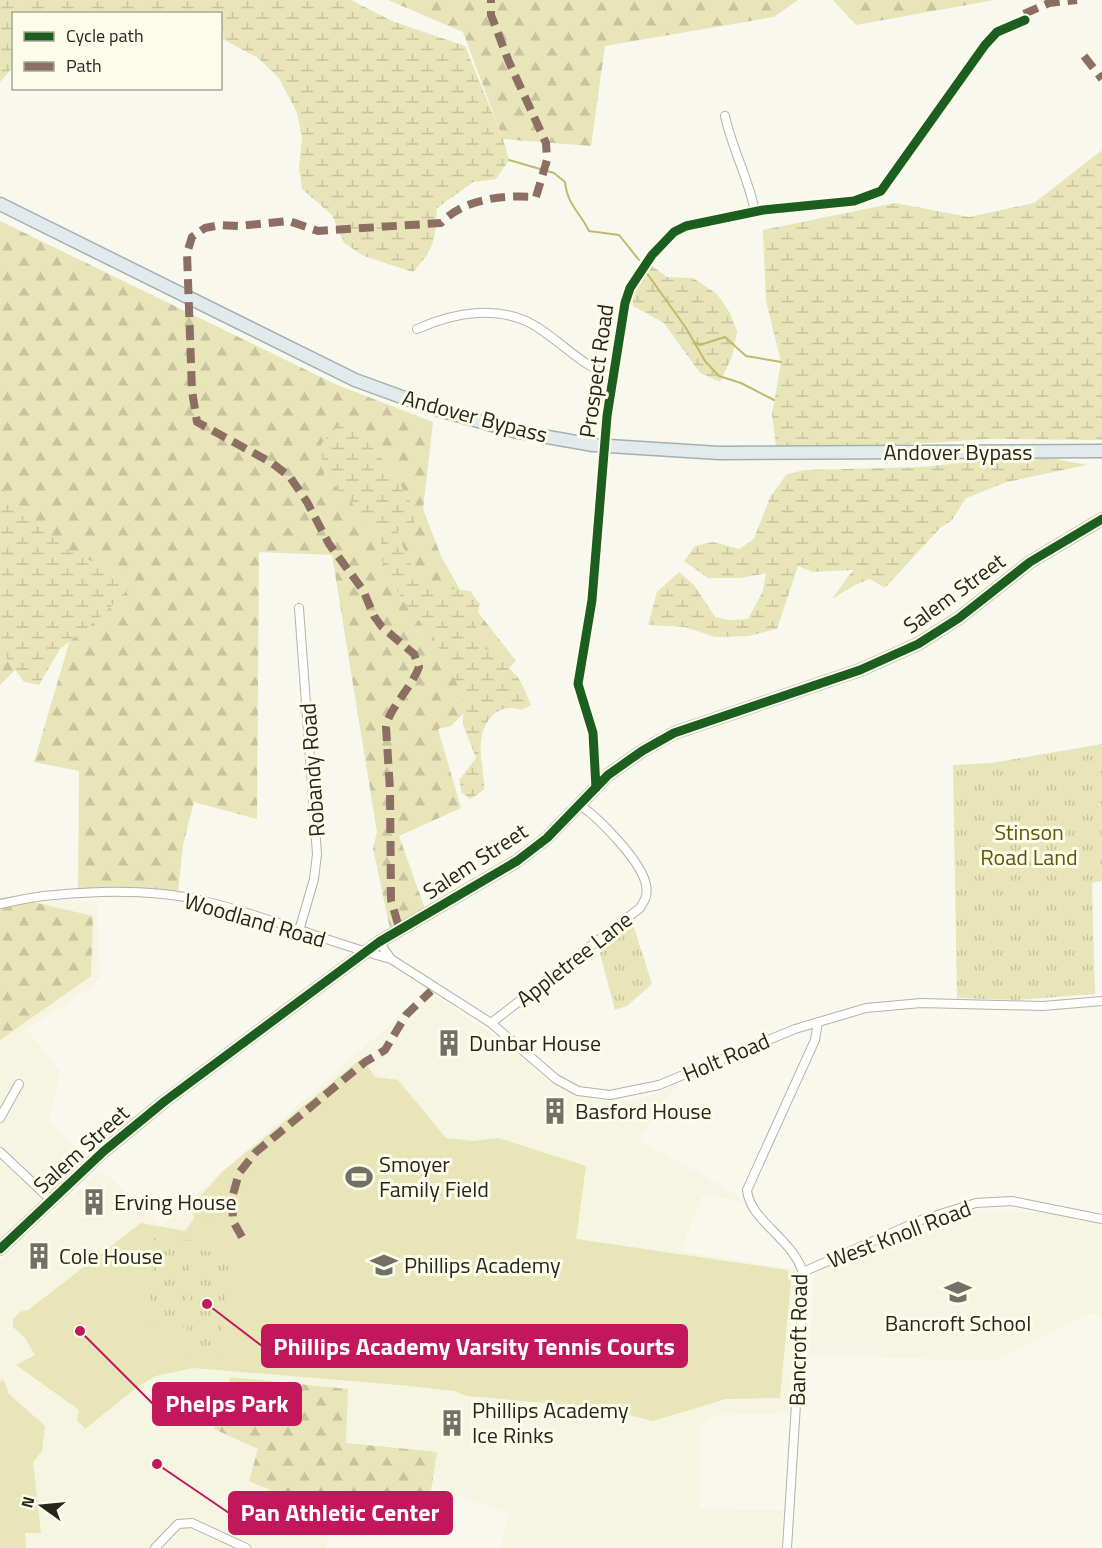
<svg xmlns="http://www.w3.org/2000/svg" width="1102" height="1548" viewBox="0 0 1102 1548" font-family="'Titillium Web',sans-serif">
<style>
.built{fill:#f5f5e1}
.grass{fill:#e8e5b9}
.forest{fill:url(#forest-firs)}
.wetland{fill:url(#wetland-marsh)}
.park{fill:url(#park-tufts)}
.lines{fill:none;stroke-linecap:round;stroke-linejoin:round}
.stream{stroke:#c0ba6e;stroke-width:2}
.street-casing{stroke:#b3b3ab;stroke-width:10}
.secondary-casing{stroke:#b3b3ab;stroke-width:14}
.primary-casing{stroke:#a2b0b0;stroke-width:15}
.street{stroke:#fefefc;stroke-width:8}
.secondary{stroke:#fefefc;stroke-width:10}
.primary{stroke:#e3eaeb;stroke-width:12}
.quiet{stroke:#8d6e63;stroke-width:8;stroke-dasharray:15 8;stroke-linecap:butt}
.cycleway-casing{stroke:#fdfce9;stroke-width:13}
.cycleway{stroke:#1b5e20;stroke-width:9}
.labels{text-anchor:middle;stroke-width:6;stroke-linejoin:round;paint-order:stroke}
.street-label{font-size:22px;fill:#26261f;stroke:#fdfce9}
.park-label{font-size:22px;fill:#5e5808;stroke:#fdfce9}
.poi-label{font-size:22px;fill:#26261f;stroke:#fdfce9;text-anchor:start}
.leader{fill:none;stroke:#c2185b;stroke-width:2}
.callout-dot{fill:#c2185b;stroke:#fdfce9;stroke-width:2}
.callout{fill:#c2185b;stroke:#c2185b;stroke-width:2}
.callout-label{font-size:24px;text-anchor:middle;font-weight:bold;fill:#fff}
</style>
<defs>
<pattern id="forest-firs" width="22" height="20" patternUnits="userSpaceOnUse" patternTransform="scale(1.5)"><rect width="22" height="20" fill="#e8e5b9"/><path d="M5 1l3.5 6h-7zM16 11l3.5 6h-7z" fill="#c7c49f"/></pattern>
<pattern id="wetland-marsh" width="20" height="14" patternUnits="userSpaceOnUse" patternTransform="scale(1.5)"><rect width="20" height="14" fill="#e8e5b9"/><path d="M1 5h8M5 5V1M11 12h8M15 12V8" fill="none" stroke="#c7c49f"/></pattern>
<pattern id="park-tufts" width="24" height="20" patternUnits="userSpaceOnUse" patternTransform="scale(1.5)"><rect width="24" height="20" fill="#e8e5b9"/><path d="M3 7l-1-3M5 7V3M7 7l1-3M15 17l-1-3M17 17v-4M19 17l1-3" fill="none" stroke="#c7c49f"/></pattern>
</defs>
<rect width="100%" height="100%" fill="#f8f8ee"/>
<path class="built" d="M55 901H97L100 978 89 989 26 1029 60 1071 48 1122 87 1157 0 1239V914Z
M428 991 505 1043 546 1080 577 1096 594 1100 628 1101 646 1097 677 1084 639 1140 738 1195 743 1203 716 1196H702L681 1251 797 1270 799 1308 792 1413 719 1415 700 1426V1509L784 1510 781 1548H501L509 1514 408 1477 360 1467 331 1529 326 1548H0V1261L101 1170 162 1224Z
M976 1211 1102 1214V1317L1091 1313 992 1361 809 1355 815 1270Z"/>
<path class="grass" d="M362 1058 375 1077 398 1080 446 1138 473 1141 499 1138 586 1166 576 1239 788 1270V1279L791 1280 780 1398 726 1399 653 1421 629 1415 626 1407 570 1405 466 1396 455 1391 399 1385 193 1368 156 1376 140 1385 85 1429 77 1420 79 1410 16 1365 35 1355 25 1338 13 1327V1319L20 1312 28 1310 141 1223 185 1231 193 1220 199 1198 222 1172Z
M3 1379 9 1394 45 1426 42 1451 33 1462 41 1533H25L26 1548H0V1382Z"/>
<path class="forest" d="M388 0H798L774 17 605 46 591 146 503 139 463 32Z
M833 0H994L856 25Z
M0 221 335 384 433 422 423 509 441 556 459 588 516 661 451 726 438 729 461 808 399 836 425 909 390 929 373 848 377 832 332 555 259 552 257 819 194 802 183 845 178 892H78L79 771 34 762 72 633 13 672 0 685Z
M33 902 93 916 91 976 0 1040V904Z
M230 1377 348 1389 346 1443 437 1452 427 1518 289 1498 249 1481 258 1449 214 1429Z"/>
<path class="wetland" d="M0 0H351L392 21 465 46 503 139 509 160 496 179 473 182 437 208C435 241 435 248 413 272L364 256 344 243 332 215 302 189 299 167 302 138 297 113 279 78 258 58 221 38 220 14H14L13 67 0 82Z
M1102 150V440L988 439 894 445 776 446 772 415 781 362 766 301 763 230 895 203 969 217 1034 203Z
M651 265 667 277 693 278 717 294 730 313 737 331 732 357 720 382 700 373 664 323 633 306V292Z
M338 425H353C375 449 409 488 417 520L397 533 411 564 413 582 423 586 470 591 480 604C468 649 486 645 513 672 522 680 526 694 531 705L521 710C499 702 483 720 481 742 479 757 485 775 484 790L470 799 462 793 459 780 476 758 463 725V696L435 640 406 605 391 581 381 558V537L346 496 324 476 321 444Z
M1056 459 1087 465 1007 482 966 498 952 520 940 528 885 588 870 579 855 585 832 599 853 570 813 572 798 566 777 629 748 636 715 637 685 627 648 625 657 592 679 572 694 585 715 617 729 620 748 619 763 591 766 573 741 578H708L684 561 695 546 713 542 739 549 754 539 770 497 787 474 805 470 923 467 977 461Z
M0 487 64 548 136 582 97 620 60 649 39 685 24 682 0 649Z"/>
<path class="park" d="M1102 744V881L1092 883 1095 994 1016 1000 957 998 953 765 991 763Z
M632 921 652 984 627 1006 615 1010 598 946Z
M206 1211 225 1212 224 1222 205 1220Z
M154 1238 191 1240 189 1274 152 1271Z
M195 1250 230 1254 219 1359 185 1354Z
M151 1276 189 1280 184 1327 147 1324Z"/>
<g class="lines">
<path class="stream" d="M509 160 554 173 565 182C567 204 579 211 589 231L619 235 639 260
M646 272 686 328 705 361 719 376 741 383 774 400
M694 342 700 345 725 337 746 356 781 362"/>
<defs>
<path id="street" d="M725 116C732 149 749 179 755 212
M417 329C455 312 500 304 537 327 565 345 581 365 614 378
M596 788 593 733 578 684 592 600 607 416 625 303 630 288 652 255 674 232 686 226 763 210 854 201 881 191 985 45 997 32 1025 20
M0 904C59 890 145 887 204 901 267 916 328 942 391 959
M299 931 314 879 317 854 299 608
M379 942 391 959 491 1023 556 1079 578 1091 610 1095 659 1085 795 1029 866 1008 921 1003 1043 1006 1102 1001
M491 1023 640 908C645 900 648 895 646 885 642 862 600 819 580 805
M0 1118 19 1084
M0 1152 52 1201
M803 1272 921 1220 976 1203 1012 1201 1102 1219
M155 1548 178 1524 192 1523 246 1548
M787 1548 804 1276C795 1239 750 1222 747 1190L815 1040 818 1022"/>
<path id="secondary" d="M0 1249 104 1151 165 1101 379 942 517 861 547 838 608 775 642 751 674 733 860 670 918 644 959 618 1030 562 1102 519"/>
<path id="primary" d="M0 204 355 380 432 408 514 431 593 445 719 453 1102 451"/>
</defs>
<use href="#street" class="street-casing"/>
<use href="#secondary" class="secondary-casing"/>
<use href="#primary" class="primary-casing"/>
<use href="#street" class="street"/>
<use href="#secondary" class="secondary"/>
<use href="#primary" class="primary"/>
<path class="quiet" d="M1024 14 1049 3 1077 0
M1084 56 1102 79
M398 924 391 900 390 790 386 727C388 710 412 687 419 667L414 654 382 627 374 616 363 590 329 544 307 502 290 477 272 463 197 422 192 391 187 253 192 237 205 228 220 225 239 226 289 221 318 231 441 223C465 198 503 195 536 197L547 160 546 143 509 62 491 15V0
M242 1237 233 1221 232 1198 239 1173 256 1152 365 1062 385 1050 406 1015 431 991"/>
<defs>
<path id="cycleway" d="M596 788 593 733 578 684 592 600 607 416 625 303 630 288 652 255 674 232 686 226 763 210 854 201 881 191 985 45 997 32 1025 20
M0 1249 104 1151 165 1101 379 942 517 861 547 838 608 775 642 751 674 733 860 670 918 644 959 618 1030 562 1102 519"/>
</defs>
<use href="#cycleway" class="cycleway-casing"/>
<use href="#cycleway" class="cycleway"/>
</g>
<defs>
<symbol id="building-bare" viewBox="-9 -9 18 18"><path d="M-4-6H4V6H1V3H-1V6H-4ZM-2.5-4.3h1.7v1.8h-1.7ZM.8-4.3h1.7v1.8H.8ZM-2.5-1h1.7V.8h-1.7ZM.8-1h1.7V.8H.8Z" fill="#707067" stroke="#fdfce9" stroke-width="2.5" paint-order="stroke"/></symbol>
<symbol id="stadium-bare" viewBox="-9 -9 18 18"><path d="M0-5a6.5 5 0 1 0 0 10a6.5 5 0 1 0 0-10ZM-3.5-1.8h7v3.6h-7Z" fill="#707067" stroke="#fdfce9" stroke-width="2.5" paint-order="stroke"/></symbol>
<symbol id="school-bare" viewBox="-9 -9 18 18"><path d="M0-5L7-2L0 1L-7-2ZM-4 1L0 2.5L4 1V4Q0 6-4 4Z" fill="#707067" stroke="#fdfce9" stroke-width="2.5" paint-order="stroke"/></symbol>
</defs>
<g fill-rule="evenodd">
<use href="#building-bare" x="430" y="1024" width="38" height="38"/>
<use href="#building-bare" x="536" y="1092" width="38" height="38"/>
<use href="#stadium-bare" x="340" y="1158" width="38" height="38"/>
<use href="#building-bare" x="75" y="1183" width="38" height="38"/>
<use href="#building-bare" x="20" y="1237" width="38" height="38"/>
<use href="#school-bare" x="365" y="1246" width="38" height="38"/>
<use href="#school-bare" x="939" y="1273" width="38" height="38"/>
<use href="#building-bare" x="433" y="1404" width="38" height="38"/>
</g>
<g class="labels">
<g class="street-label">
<text transform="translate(596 371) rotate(-82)" y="8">Prospect Road</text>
<text transform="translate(475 416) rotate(15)" y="8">Andover Bypass</text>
<text x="958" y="460">Andover Bypass</text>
<text transform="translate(954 593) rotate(-36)" y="8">Salem Street</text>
<text transform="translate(312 770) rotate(-94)" y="8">Robandy Road</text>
<text transform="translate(475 861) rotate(-33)" y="8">Salem Street</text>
<text transform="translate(255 920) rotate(16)" y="8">Woodland Road</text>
<text transform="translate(574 959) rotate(-38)" y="8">Appletree Lane</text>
<text transform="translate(726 1057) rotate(-23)" y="8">Holt Road</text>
<text transform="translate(81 1149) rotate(-42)" y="8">Salem Street</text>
<text transform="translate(899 1234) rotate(-21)" y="8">West Knoll Road</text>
<text transform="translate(798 1340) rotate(-89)" y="8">Bancroft Road</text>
</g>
<g class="park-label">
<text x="1029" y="840">Stinson<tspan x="1029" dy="25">Road Land</tspan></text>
</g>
<g class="poi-label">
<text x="469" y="1051">Dunbar House</text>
<text x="575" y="1119">Basford House</text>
<text x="379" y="1172">Smoyer<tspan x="379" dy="25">Family Field</tspan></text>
<text x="114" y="1210">Erving House</text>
<text x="59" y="1264">Cole House</text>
<text x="404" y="1273">Phillips Academy</text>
<text x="958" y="1331" text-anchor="middle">Bancroft School</text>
<text x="472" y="1418">Phillips Academy<tspan x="472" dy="25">Ice Rinks</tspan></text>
</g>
</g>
<path class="leader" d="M207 1304L262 1346M80 1331L153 1404M157 1464L229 1513"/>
<g class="callout-dot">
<circle cx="207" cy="1304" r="6"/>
<circle cx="80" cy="1331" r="6"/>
<circle cx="157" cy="1464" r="6"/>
</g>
<g class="callout">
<rect x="262" y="1325" width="425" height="42" rx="6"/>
<rect x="153" y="1383" width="148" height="42" rx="6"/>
<rect x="229" y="1492" width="223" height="42" rx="6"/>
</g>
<g class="callout-label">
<text x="474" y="1355">Phillips Academy Varsity Tennis Courts</text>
<text x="227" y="1412">Phelps Park</text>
<text x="340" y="1521">Pan Athletic Center</text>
</g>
<rect x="12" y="12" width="210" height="78" fill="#fdfce9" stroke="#a7a698" stroke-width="1.5"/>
<rect x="24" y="32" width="30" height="9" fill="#1b5e20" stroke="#a7a698" stroke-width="1.5"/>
<text x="66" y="42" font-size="18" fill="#26261f">Cycle path</text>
<rect x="24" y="62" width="30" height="9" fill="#8d6e63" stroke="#a7a698" stroke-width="1.5"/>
<text x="66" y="72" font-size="18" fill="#26261f">Path</text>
<g transform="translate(42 1506) rotate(285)" stroke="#fdfce9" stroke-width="4.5" paint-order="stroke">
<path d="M0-4.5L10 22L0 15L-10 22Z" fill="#26261f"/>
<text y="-9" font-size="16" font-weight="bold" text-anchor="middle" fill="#26261f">N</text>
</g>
</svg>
